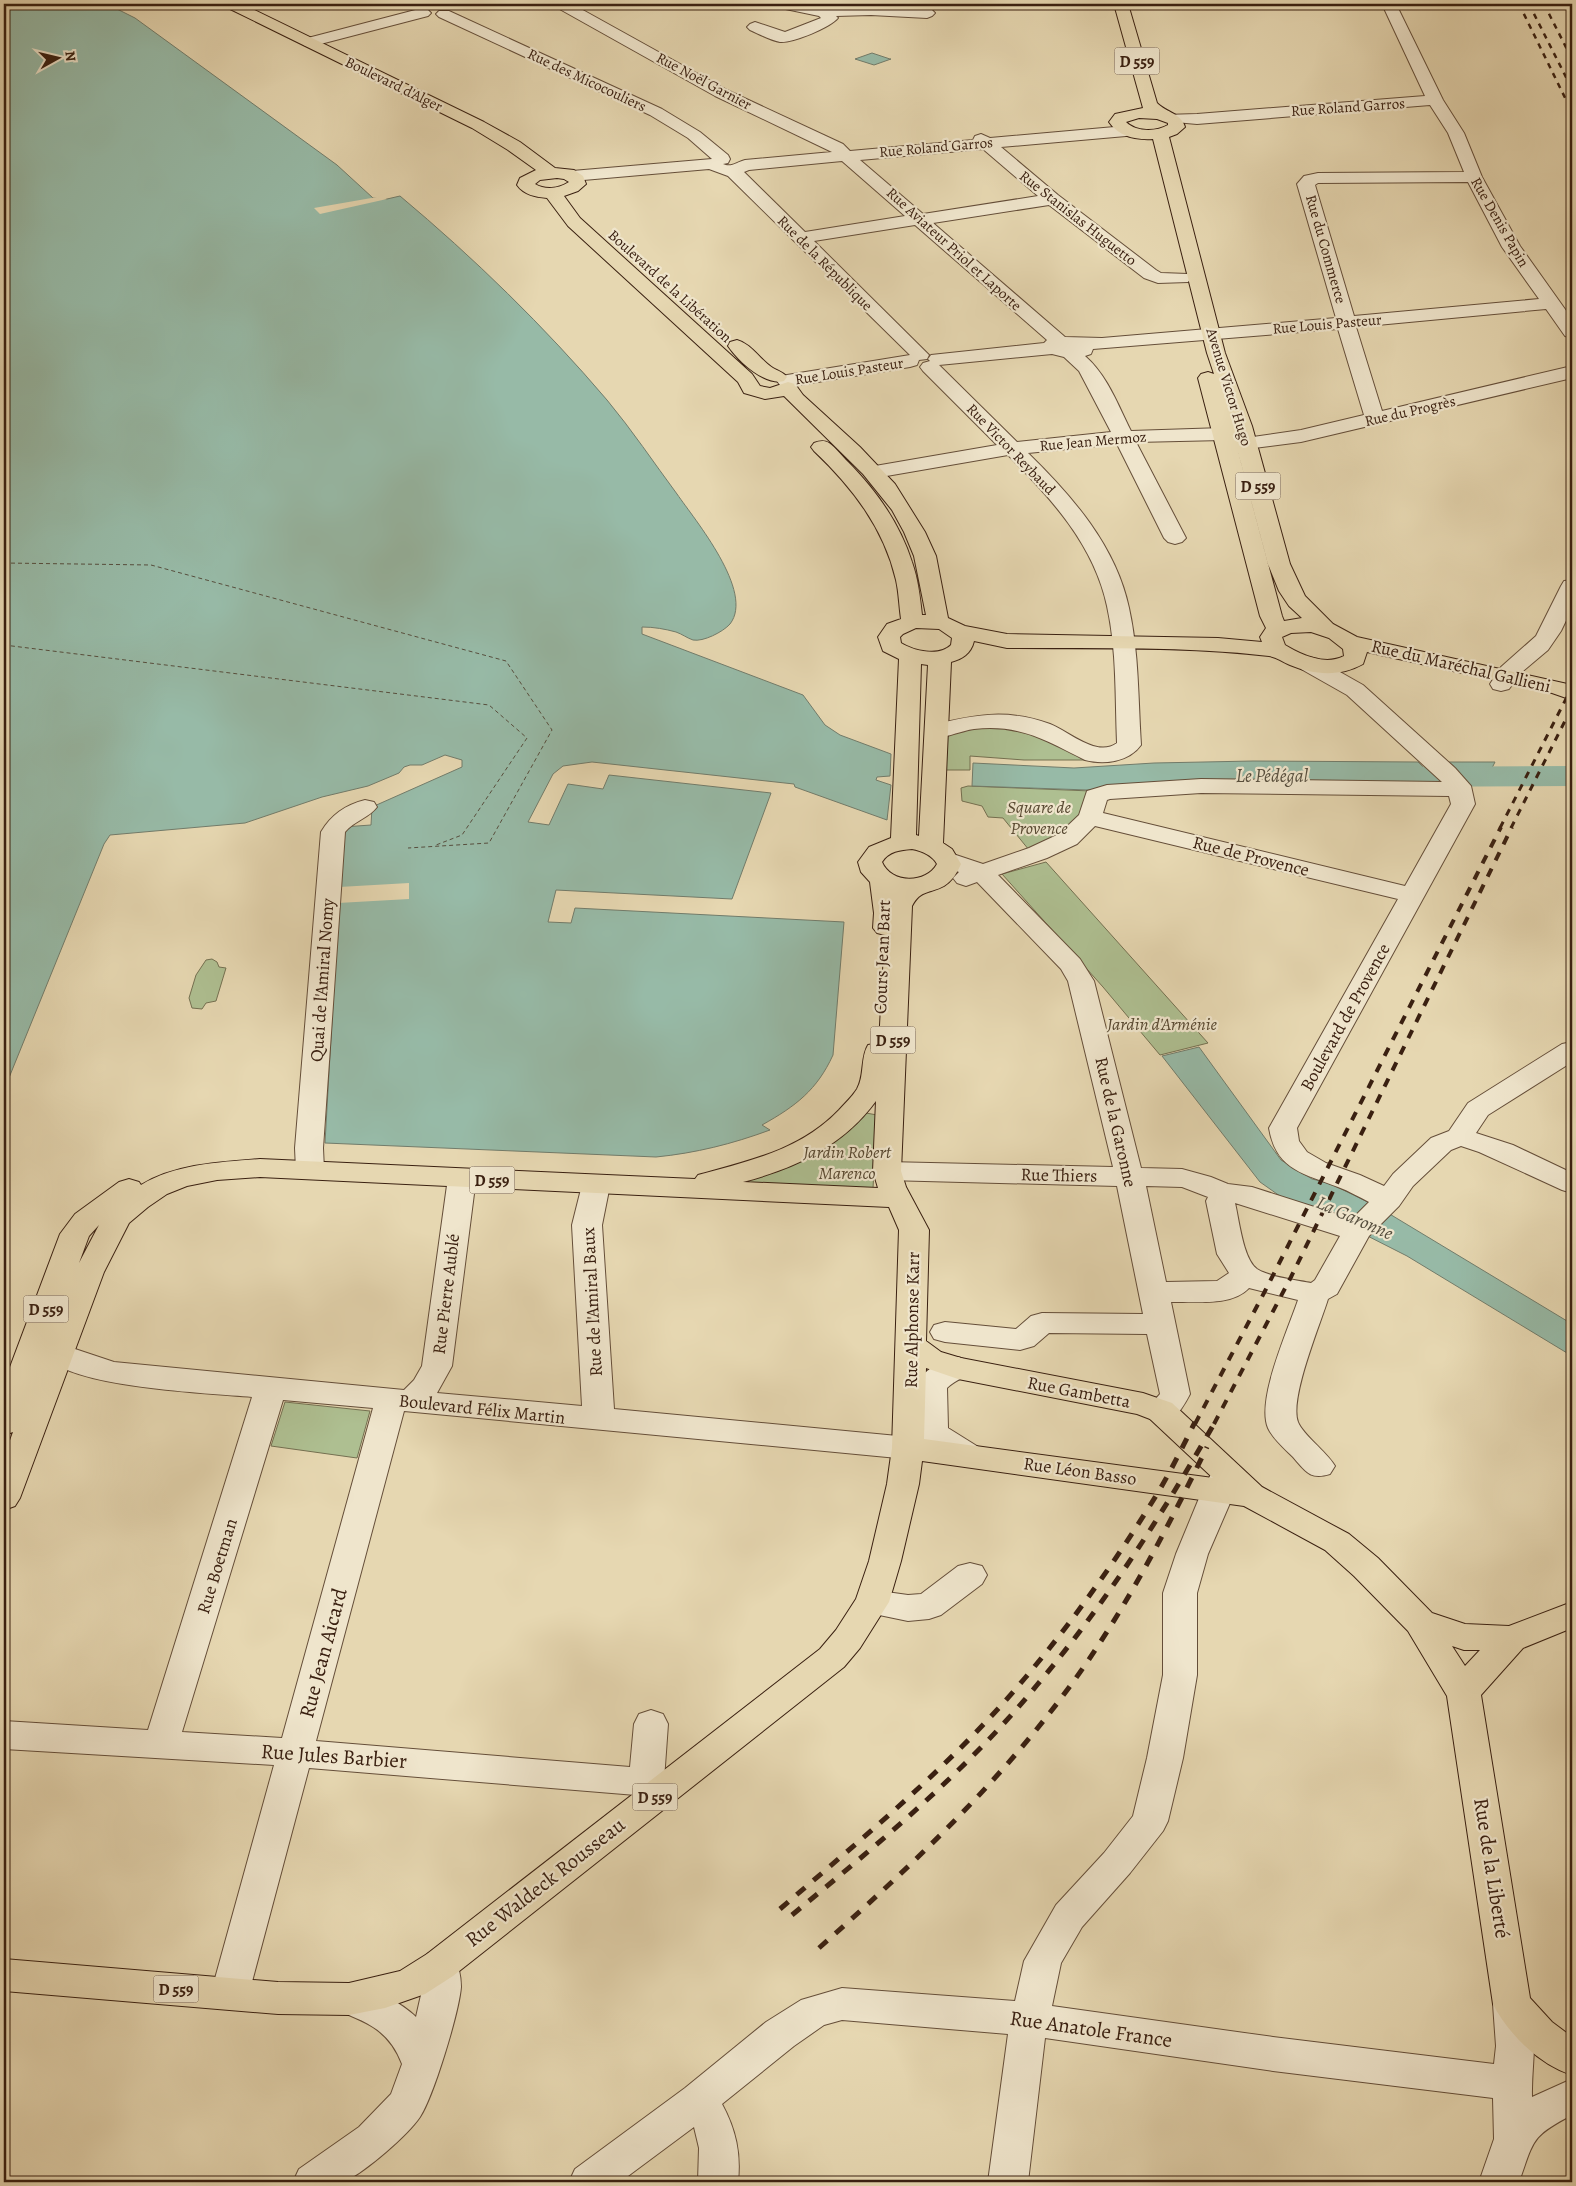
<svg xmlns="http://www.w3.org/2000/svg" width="1576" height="2186" viewBox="0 0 1576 2186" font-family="Alegreya,serif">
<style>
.green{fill:#aebf91;stroke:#747051}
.water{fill:#97baa7;stroke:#727c6b}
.pier{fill:#e6d7b1}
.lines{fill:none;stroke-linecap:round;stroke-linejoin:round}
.river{fill:#97baa7;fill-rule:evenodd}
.ferry{stroke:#564e3e;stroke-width:1;stroke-dasharray:4 3;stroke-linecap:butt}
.minor-casing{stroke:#654e39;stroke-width:2}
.major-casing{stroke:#3a2011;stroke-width:2}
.minor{fill:#efe5cc;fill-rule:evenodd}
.major{fill:#e6d7b1;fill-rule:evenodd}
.rail-far3{stroke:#3a2011;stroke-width:2.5;stroke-dasharray:5.5 5.5;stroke-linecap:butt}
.rail-far2{stroke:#3a2011;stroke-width:3;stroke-dasharray:7 7;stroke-linecap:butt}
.rail-far1{stroke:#3a2011;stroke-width:4;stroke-dasharray:9 9;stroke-linecap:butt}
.rail{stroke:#3a2011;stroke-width:5;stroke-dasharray:11 11;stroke-linecap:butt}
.labels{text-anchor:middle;stroke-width:4.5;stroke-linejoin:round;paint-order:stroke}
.far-street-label{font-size:15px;fill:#3a2011;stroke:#efe5cc}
.shield{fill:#efe5cc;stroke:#705b49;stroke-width:1}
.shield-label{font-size:16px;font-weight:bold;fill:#3a2011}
.street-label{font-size:18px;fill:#3a2011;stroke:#efe5cc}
.park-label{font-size:18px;font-style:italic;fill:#574831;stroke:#efe5cc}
.water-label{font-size:19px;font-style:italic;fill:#564e3e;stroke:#efe5cc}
.near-street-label{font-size:21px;fill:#3a2011;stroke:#efe5cc}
</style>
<rect width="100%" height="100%" fill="#e6d7b1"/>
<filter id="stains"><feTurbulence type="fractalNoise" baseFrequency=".004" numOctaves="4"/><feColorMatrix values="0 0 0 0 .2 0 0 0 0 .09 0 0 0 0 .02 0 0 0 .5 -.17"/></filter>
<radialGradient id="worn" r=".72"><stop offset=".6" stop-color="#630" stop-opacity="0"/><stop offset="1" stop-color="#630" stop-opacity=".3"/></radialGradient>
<path class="green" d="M981 725 1033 730 1088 760H1024L970 756V770H942L944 736Z
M968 786 1091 791 1089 801 1071 829 1029 850 1003 818 988 817 982 806 962 801 961 788Z
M1046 862 1208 1043 1160 1055 1103 987 1002 874Z
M212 959 217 962 219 967 226 968 216 1001 206 1003 202 1009 192 1008 189 998 196 975 206 960Z
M866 1113 877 1115 873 1188 871 1190 743 1184 741 1179Z
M285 1402 370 1411 357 1458 271 1446Z"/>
<path class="water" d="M4 4H107L135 18 337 165 373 198 387 199 400 196C473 257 545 327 607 400 632 430 654 463 677 494 695 520 755 592 730 624 723 632 703 642 693 640 687 638 682 634 676 632 665 629 654 627 642 627V634L803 695 825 725 840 735 891 754 890 776 877 777 876 780 891 785 887 820 795 787 794 784 592 762 563 766 553 774 528 822 549 825 568 784 603 789 609 775 771 793 732 899 556 890 548 922 571 923 575 908 844 922 833 1055C817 1090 796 1106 762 1125L770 1130C732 1144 696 1153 656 1157L325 1143 343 827 371 825 372 807 462 767V760L445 755 422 765H410L404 767 399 773 368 786 322 797 245 823 110 835 104 844 4 1090Z
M872 53 890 59H891L874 65 855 59Z
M1253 761 1418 762 1441 784 1199 783 1088 790 972 786 973 763 1074 768 1154 763Z
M1449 762H1495L1491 770H1519L1512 782 1472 783Z
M1549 770H1572V782L1544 783Z
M1199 1047 1281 1160 1312 1179 1329 1183 1378 1207 1572 1324V1356L1407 1256 1340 1222 1287 1201 1260 1182 1162 1056Z"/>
<path class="pier" d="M383 196 387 199 320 214 314 208Z
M409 883V899L338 903 339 887Z"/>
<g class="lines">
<path class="river" d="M1572 766V786L1381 787 1369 784 1364 777 1369 770 1381 767Z"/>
<path class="ferry" d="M4 563 151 565 506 661 552 730 489 843 408 848
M4 645 489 705 527 738 462 835 436 845"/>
<defs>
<path id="minor" d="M554 4H572L727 90 843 144 850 151 973 140 975 136 981 134 990 138 1126 126 1132 128 1134 131 1132 134 1126 136 1001 147 1058 195 1156 270 1161 273 1188 274 1191 278 1188 282 1158 283 1144 278 1049 205 933 223 1065 337 1102 338 1336 318 1297 184 1304 176 1318 173 1464 172 1448 133 1430 105 1197 124 1164 121 1162 118 1164 115 1197 114 1425 96 1382 4H1396L1443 100 1464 133 1482 177 1520 246 1572 319V338L1565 336 1546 309 1356 327 1382 411 1572 366V378L1301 442 1246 449 1239 447 1236 443 1239 439 1301 430 1364 415 1338 329 1093 349 1091 354 1085 356C1107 375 1118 405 1131 431L1223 428 1230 430 1233 434 1230 438 1223 440 1136 442 1186 538 1182 542 1175 544 1168 542 1164 538 1117 444 1028 453C1072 496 1116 546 1129 608 1139 653 1138 699 1141 745 1129 762 1104 765 1085 760 1045 740 1020 724 974 729 959 731 944 740 929 736L925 731 929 726C972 715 1007 708 1050 724 1070 732 1097 758 1117 743 1115 697 1117 651 1107 606 1094 545 1051 498 1008 455L875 478 868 476 865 472 868 468 875 466 997 445 923 371 920 367 923 363 930 361 928 359 931 355 1044 343 1047 340 915 225 814 241 929 355 927 359 919 360 917 365 910 367 787 387 780 385 777 381 780 377 787 375 910 355 728 176 709 169 572 181 566 180 564 176 566 172 572 171 712 159 688 138 650 115 439 17 436 14 439 11H449L662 109 700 132 728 155 730 159 728 163 723 164C731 168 737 162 745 160L832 152 715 96 556 7ZM983 149 1038 196 923 214 860 160ZM842 161 905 216 805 232 744 172 749 170ZM1468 182 1502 247 1539 299 1354 316 1315 185 1318 183ZM1052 354 1064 357 1079 371 1111 432 1017 442 939 365Z
M774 4H804L824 7 871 5 927 8 932 10 935 13 932 16 927 18 871 15 836 16 838 18C830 28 792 43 780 42 770 40 759 34 750 30L747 27 750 24 755 22 785 32 821 18 819 16 776 7Z
M423 8 428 10 431 13 428 16 309 47 304 45 301 42 304 39Z
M1572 580V608L1561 631 1548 650 1522 672 1509 689 1501 691 1493 689 1490 684 1501 667 1536 636 1561 586 1564 581Z
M1309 657 1317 659 1363 685 1455 768 1471 786 1475 804 1297 1128 1299 1141 1307 1152 1326 1163 1360 1175 1384 1186 1393 1174 1431 1138 1449 1131 1468 1103 1562 1044 1572 1042V1062L1488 1115 1476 1133 1513 1145 1572 1173V1193L1562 1190 1479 1152 1461 1146 1451 1150 1413 1186 1399 1206 1369 1236 1337 1294 1328 1299C1320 1325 1289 1399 1298 1422 1303 1435 1326 1451 1335 1466L1330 1474C1310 1480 1306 1472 1293 1457 1285 1449 1273 1439 1268 1428 1256 1400 1288 1330 1298 1300L1249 1288C1231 1307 1195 1301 1171 1302L1190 1394C1180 1413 1173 1425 1150 1419L1145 1411 1160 1394 1147 1334 1049 1333 1034 1346 1020 1350 945 1342 934 1339 930 1332 934 1325 945 1322 1016 1329 1031 1316 1042 1313 1143 1314 1117 1186 887 1180 877 1177 873 1171 877 1165 887 1162 1113 1167 1068 981 1061 969 977 882 966 886 957 883 953 878 959 872 938 864 935 859 938 854 947 852 983 864 1029 848 1059 834 1079 815 1087 791 1107 785 1201 779 1442 782 1347 695 1301 669 1298 664 1301 659ZM1201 793 1449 796 1451 804 1405 886 1103 813 1107 800 1110 799ZM1095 826 1398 899 1269 1128C1276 1170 1303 1173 1338 1187 1349 1191 1359 1197 1369 1202L1352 1219 1252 1187 1228 1184 1211 1177 1182 1169 1141 1168 1094 981 1080 959 998 875 1047 858 1077 844ZM1146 1186 1182 1187 1208 1197 1206 1201 1217 1254 1229 1273 1217 1281 1166 1282ZM1235 1203 1340 1236 1315 1280 1311 1283C1296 1280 1269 1277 1257 1269 1243 1259 1239 1219 1235 1203Z
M365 800 374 802 377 807C369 818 354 821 345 832L323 1148 324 1170 320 1176 310 1179 300 1176 296 1170 295 1148 321 832C331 815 345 805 365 800Z
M462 1169 472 1172 476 1178 452 1366 437 1393 582 1406 572 1225 582 1185 586 1179 596 1176 606 1179 610 1185 602 1225 614 1409 908 1437 919 1440 924 1448 919 1456 908 1459 404 1411 316 1741 630 1767 634 1724 639 1714 651 1710 663 1714 668 1724 664 1780 673 1796 668 1806C651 1812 645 1810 636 1795L309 1768 249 1993 243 2004 230 2009 217 2004 211 1993 274 1765 4 1749V1721L148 1730 252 1397C211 1393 65 1388 45 1354L49 1347 60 1344 114 1362 404 1390 414 1380 422 1366 448 1178 452 1172ZM283 1400 373 1408 282 1738 182 1732Z
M958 1357 969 1361 973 1368C967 1378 956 1379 947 1388L948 1428 980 1448 985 1456 980 1464 969 1467 958 1464 933 1450 922 1438 915 1422 917 1384 921 1376 931 1368Z
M1227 1462 1238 1465 1243 1473 1208 1554 1197 1593V1675L1183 1758 1168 1821 1163 1831 1130 1873 1082 1927 1061 1963 1052 2006 1273 2037 1494 2064 1496 2046 1493 2004 1499 1993 1512 1988 1525 1993C1541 2024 1531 2063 1532 2097L1572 2079V2115C1531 2136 1534 2140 1519 2182H1479L1494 2139 1493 2098 1273 2071 1045 2038 1028 2182H988L1008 2034 842 2020 824 2025 794 2046 722 2104C736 2130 741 2153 738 2182H698L699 2148 694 2127 620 2182H569L575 2169 685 2088 766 2022 801 2000 842 1988 1015 2001 1024 1961 1056 1905 1104 1853 1133 1816 1147 1758 1163 1675V1593L1176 1554 1202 1491 1216 1465Z
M970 1563 982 1566 987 1575 982 1584 941 1615 929 1619 908 1621 860 1611 855 1602 860 1593 872 1590 908 1595 921 1594 958 1566Z
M440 1949 453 1954C458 1964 461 1975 461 1987 459 2012 434 2095 420 2117 407 2136 367 2170 346 2181 339 2185 303 2182 293 2182L299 2169 359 2127 391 2094 402 2064C389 2030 367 2022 336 2010L330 1999 336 1988C340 1986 346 1983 350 1983 370 1986 402 2003 416 2017L423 1986 421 1965 427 1954Z"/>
<path id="major" d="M224 4H242L484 122 520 142 555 168 574 170 583 176 586 184 578 191 564 196 580 218 752 374 760 386 770 388 788 382 795 384 803 395 860 447 895 484 925 532 936 556 948 618 965 626 1007 634 1218 638 1262 642 1260 637 1266 628 1260 616 1198 378 1201 374 1208 372 1214 374 1207 353 1153 139C1136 140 1119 137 1109 122L1115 114 1143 108 1114 4H1128L1157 103C1167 113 1181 113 1185 127L1177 134 1169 137 1225 353 1252 426 1290 564 1305 596 1333 624 1357 637 1572 685V700L1552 693 1367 652 1363 664C1340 677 1314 675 1290 665 1283 662 1276 657 1269 656 1183 646 1094 649 1007 648L974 641C971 654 962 659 951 662L943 843 952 849 961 864C957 873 953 880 944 886 930 894 921 889 912 906L901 1171 906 1187 929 1230 926 1341 941 1352 961 1358 1143 1393 1172 1403 1262 1487 1349 1534 1378 1558 1432 1613 1465 1624 1509 1626 1572 1602V1628L1523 1648 1481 1695 1530 1998 1552 2022 1572 2037V2075C1540 2065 1508 2034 1493 2004L1447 1696 1408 1631 1354 1576 1325 1550 1244 1506 922 1461 919 1484 901 1561 889 1602 860 1648 844 1667 453 1976 425 1994 385 2008 349 2015 278 2014 4 1991V1959L278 1982 349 1983 400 1971 427 1954 820 1649 836 1630 856 1599 869 1561 887 1484 892 1448 899 1230 889 1207 260 1177 217 1180 187 1186 167 1194 148 1207 129 1223 104 1272 20 1498 15 1506 4 1510V1457L13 1432 4 1435V1383L60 1234 75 1214 119 1182 129 1179 139 1182 141 1185C175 1164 221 1162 260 1159L695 1179 698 1175C749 1161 801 1150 839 1110 845 1103 852 1097 857 1089 865 1075 860 1058 868 1045L879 1043 885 935 877 933 873 928 874 913 870 882 861 872 858 862 869 847 891 838 899 659 883 651 878 637 887 624 901 619C899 606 899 593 896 580 884 528 852 487 814 451L811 447 814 443C819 441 824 440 829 443 836 448 842 456 848 462 876 490 900 524 912 562 918 579 920 596 922 615H926L914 556 904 532 892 510 863 474 784 396 765 399 744 393 738 382 568 226 547 198C536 197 524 195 517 185L520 178 536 170 508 150 472 128 226 7ZM1139 118 1157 119 1168 123V125C1156 132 1136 132 1126 122ZM557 178 564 179 569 182C558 189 545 190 535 184L540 180ZM1226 407 1268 564 1279 591 1289 606 1302 618 1284 621 1282 616ZM916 628 939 629 952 638 951 645C939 657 914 651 901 643L900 637 903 634ZM1311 632 1329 638 1343 649 1344 656C1325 666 1302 655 1285 645L1282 637 1291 633ZM921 664 928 665 919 836 916 835ZM912 849C922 851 932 855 937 864 926 884 891 884 882 862 889 851 900 850 912 849ZM876 1101 873 1171 878 1188 743 1182C796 1168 843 1146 876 1101ZM99 1225 79 1263 89 1236ZM926 1368 958 1379 1137 1414 1150 1419 1213 1478 924 1439ZM1452 1646 1464 1650H1480L1465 1666Z
M737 340C752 344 760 360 773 368 778 371 783 372 787 377L784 381C765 386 738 361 728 346L730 342Z"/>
</defs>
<use href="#minor" class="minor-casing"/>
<use href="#major" class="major-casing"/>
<use href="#minor" class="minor"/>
<use href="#major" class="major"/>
<path class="rail-far3" d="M1519 4 1572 112
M1529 4 1572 89
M1544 4 1572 59"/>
<path class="rail-far2" d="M1500 828 1572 687
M1511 828 1572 707"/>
<path class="rail-far1" d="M1195 1424 1265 1291 1501 827
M1214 1424 1291 1277 1512 827"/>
<path class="rail" d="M780 1909C865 1836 953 1764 1025 1678 1073 1621 1115 1562 1154 1499 1169 1475 1182 1448 1195 1422
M792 1915C878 1844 966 1772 1037 1685 1106 1603 1162 1515 1215 1422
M819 1948C915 1863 1009 1774 1083 1668 1131 1599 1170 1523 1207 1447"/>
</g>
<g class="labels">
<g class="far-street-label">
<text transform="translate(587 80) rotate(25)" y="5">Rue des Micocouliers</text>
<text transform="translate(704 81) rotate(28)" y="5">Rue Noël Garnier</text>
<text transform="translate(394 84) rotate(26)" y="5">Boulevard d'Alger</text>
<text transform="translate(1348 107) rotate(-4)" y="5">Rue Roland Garros</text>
<text transform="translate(936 147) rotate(-5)" y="5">Rue Roland Garros</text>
<text transform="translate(1078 218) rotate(38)" y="5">Rue Stanislas Huguetto</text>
<text transform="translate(1500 222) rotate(60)" y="5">Rue Denis Papin</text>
<text transform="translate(954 249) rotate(42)" y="5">Rue Aviateur Priol et Laporte</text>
<text transform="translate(1326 249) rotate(74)" y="5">Rue du Commerce</text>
<text transform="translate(825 263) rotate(45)" y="5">Rue de la République</text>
<text transform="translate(670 286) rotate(42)" y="5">Boulevard de la Libération</text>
<text transform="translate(1327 324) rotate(-5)" y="5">Rue Louis Pasteur</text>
<text transform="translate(849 371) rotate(-9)" y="5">Rue Louis Pasteur</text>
<text transform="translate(1229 387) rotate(73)" y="5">Avenue Victor Hugo</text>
<text transform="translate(1410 411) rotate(-13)" y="5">Rue du Progrès</text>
<text transform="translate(1093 441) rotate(-5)" y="5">Rue Jean Mermoz</text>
<text transform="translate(1011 449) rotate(46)" y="5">Rue Victor Reybaud</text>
</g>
<g class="shield">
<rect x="1114.5" y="47.5" width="45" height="27" rx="4"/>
<rect x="1235.5" y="472.5" width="45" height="27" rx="4"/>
<rect x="870.5" y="1026.5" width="45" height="27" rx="4"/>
<rect x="469.5" y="1166.5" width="45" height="27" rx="4"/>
<rect x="23.5" y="1295.5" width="45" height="27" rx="4"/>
<rect x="632.5" y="1783.5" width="45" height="27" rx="4"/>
<rect x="153.5" y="1975.5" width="45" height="27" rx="4"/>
</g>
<g class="shield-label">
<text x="1137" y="67">D 559</text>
<text x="1258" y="492">D 559</text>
<text x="893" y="1046">D 559</text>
<text x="492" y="1186">D 559</text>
<text x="46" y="1315">D 559</text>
<text x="655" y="1803">D 559</text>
<text x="176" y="1995">D 559</text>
</g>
<g class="street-label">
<text transform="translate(1461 666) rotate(13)" y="6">Rue du Maréchal Gallieni</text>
<text transform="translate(1251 856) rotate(14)" y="6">Rue de Provence</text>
<text transform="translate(882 957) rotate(-88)" y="6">Cours Jean Bart</text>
<text transform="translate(322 980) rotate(-86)" y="6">Quai de l'Amiral Nomy</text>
<text transform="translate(1345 1017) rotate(-61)" y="6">Boulevard de Provence</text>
<text transform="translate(1116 1122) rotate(77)" y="6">Rue de la Garonne</text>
<text transform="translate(1059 1175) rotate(1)" y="6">Rue Thiers</text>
<text transform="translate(446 1294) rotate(-83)" y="6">Rue Pierre Aublé</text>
<text transform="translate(592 1302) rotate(-93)" y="6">Rue de l'Amiral Baux</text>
<text transform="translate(912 1320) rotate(-89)" y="6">Rue Alphonse Karr</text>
<text transform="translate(1079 1392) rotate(11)" y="6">Rue Gambetta</text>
<text transform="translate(482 1409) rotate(6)" y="6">Boulevard Félix Martin</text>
<text transform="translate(1080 1471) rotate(8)" y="6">Rue Léon Basso</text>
<text transform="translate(217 1566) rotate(-73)" y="6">Rue Boetman</text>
</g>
<g class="park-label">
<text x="1039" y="813">Square de<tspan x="1039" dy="21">Provence</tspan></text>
<text x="1162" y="1030">Jardin d'Arménie</text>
<text x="847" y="1158">Jardin Robert<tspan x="847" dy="21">Marenco</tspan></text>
</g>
<g class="water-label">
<text x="1272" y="782">Le Pédégal</text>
<text transform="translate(1355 1217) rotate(24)" y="7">La Garonne</text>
</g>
<g class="near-street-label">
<text transform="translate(323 1653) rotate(-75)" y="7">Rue Jean Aicard</text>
<text transform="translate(334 1756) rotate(4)" y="7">Rue Jules Barbier</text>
<text transform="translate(1492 1868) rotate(81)" y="7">Rue de la Liberté</text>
<text transform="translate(545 1882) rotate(-38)" y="7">Rue Waldeck Rousseau</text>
<text transform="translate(1091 2029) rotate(8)" y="7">Rue Anatole France</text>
</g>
</g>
<rect width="1576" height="2186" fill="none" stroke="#e6d7b1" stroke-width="20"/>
<rect x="5" y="5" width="1566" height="2176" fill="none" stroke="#3a2011" stroke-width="2.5"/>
<rect x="10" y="10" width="1556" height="2166" fill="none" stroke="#3a2011"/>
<g transform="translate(58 58) rotate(82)" stroke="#efe5cc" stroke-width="4" paint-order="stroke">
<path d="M0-4L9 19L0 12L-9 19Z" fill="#3a2011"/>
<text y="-8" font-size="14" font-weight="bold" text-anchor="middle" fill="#3a2011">N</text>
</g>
<rect width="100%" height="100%" filter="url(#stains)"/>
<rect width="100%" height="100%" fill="url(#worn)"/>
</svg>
